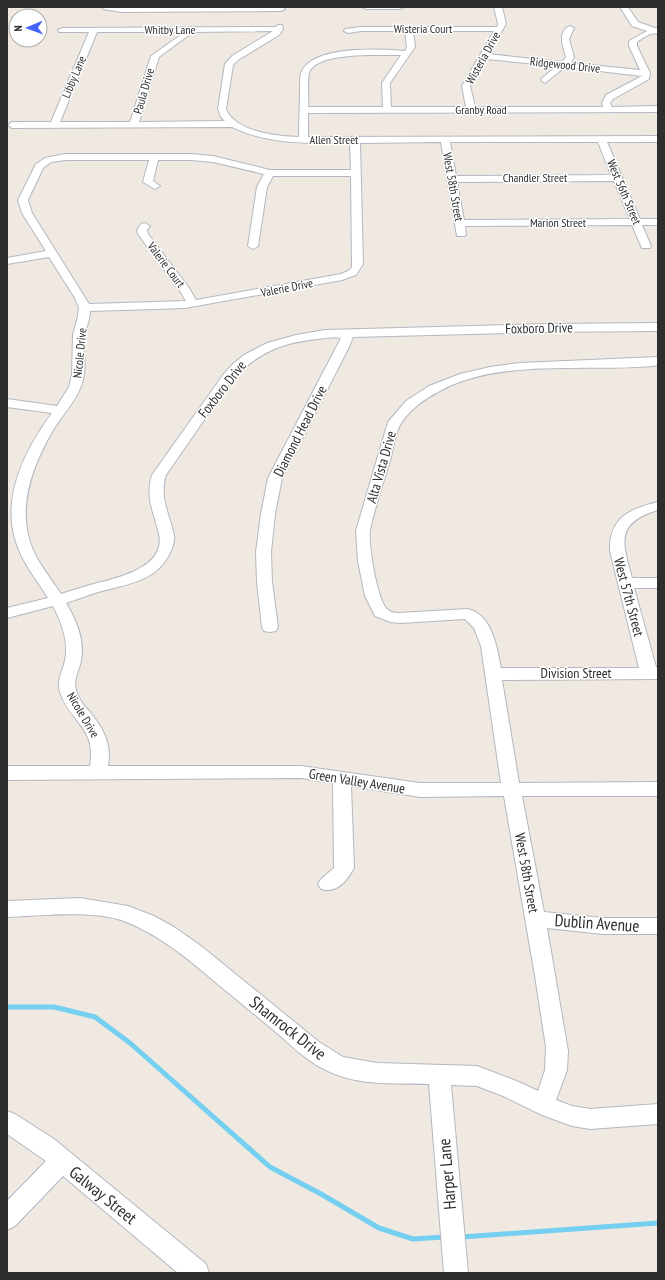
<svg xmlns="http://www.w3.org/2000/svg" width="665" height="1280" viewBox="0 0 665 1280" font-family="'PT Sans Narrow',sans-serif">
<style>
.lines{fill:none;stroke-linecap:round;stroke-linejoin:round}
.stream{stroke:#75cff0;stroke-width:5}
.minor-casing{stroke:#b4b7c1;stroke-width:2}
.minor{fill:#fff;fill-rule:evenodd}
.labels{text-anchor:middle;stroke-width:3;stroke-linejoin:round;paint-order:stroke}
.far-street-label{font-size:12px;fill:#2e2e2e;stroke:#fff}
.street-label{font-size:14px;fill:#2e2e2e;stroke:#fff}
.near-street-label{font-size:17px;fill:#2e2e2e;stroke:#fff}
</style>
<rect width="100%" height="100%" fill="#efe9e1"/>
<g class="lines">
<path class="stream" d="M7 1007H54L95 1017 130 1043 270 1167 321 1194 379 1228 413 1239 445 1237
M462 1237 658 1223"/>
<defs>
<path id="minor" d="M102 7H282L285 9 281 11 122 12 103 9Z
M362 7H404L400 9H366Z
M494 7H502L506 24 488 54 562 62 566 57C563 47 557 31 570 26L574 28 569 39 574 57 571 63 640 70 629 46V41L647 31 632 26 620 7H628L638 22 655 28H658V34C650 32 643 38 637 42V46L650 73 649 79 613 99 610 103 612 107 658 106V112L308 113V137L658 136V142H607L640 219H658V225H642L651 246 650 248H642L632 225 465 226 466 234 465 236H457L441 142 360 143 363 264 356 275 342 280 185 308 90 311C90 320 86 327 85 335 82 352 88 369 81 386 75 403 61 416 52 432 33 465 18 504 30 542 36 561 50 577 61 594 70 591 80 588 90 585 112 579 167 569 159 534 154 513 145 497 152 475L223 375 233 364 244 355 267 343 296 335 325 330 546 324 658 323V331L546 332 353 337 349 347 282 478 275 514 271 552 272 582 278 627 276 631 270 632 264 631 262 627 257 582 256 552 261 514 268 478 341 338C335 336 325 338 317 339 280 343 257 353 231 381L166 475C159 497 169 513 174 535 175 541 172 549 169 555 155 582 124 585 98 592 87 596 77 599 66 603 76 619 85 641 81 661 79 671 73 680 76 690 78 698 83 705 89 711 103 728 112 743 108 766H301L420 783H501L481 646 474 628 465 619 401 623 390 622 375 616 365 596 358 561 356 531 388 422 406 401 429 386 460 374 490 367 520 363 658 357V365L652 366C586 372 497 358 438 392 424 399 408 411 400 425 395 434 393 448 391 457 384 481 375 506 370 530 368 545 377 599 387 609 390 612 394 613 398 613L468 609C492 615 497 647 501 668H639L610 551C609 518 629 509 658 502V510C615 523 622 542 632 578H658V588H634L656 667H658V679L502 680 519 783 658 782V796H522L544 912 603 918H658V934H603L547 928 568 1051 567 1070 556 1100 572 1106 590 1109 658 1104V1124L590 1129 572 1126 542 1115 503 1096 477 1086 451 1085 468 1273H444L429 1084C396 1083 361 1086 330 1072 310 1064 293 1047 277 1033 256 1016 235 998 214 981 186 957 157 933 121 920 89 910 41 916 7 917V901L80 898 128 906 154 916 174 927 201 946 319 1042 343 1057 377 1063 477 1066 519 1082 538 1091 545 1070 546 1047 535 976 504 796 420 797 351 786 354 868C347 881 336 894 321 889L318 884 321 879 334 868 333 783 301 778 7 780V766H90C97 727 70 723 60 692 56 681 63 671 65 660 69 642 61 621 53 606L7 618V608L48 598C37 580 22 562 16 542 1 497 26 448 52 413L7 407V399L57 406 69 387 72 375 73 335 78 316 79 308 75 298 49 257 7 264V258L46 251 22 213 18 200 36 164 45 158 65 154H191L213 156 270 170H351L350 143C310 143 269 145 232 127L12 128 8 125 12 122H51L89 32H59L58 30 62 28 275 27 279 25H282L283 29 279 35 238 60 233 65 226 109C235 132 277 136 299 137 299 120 300 104 300 88 300 83 300 77 301 73 312 45 380 49 405 51L407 47 405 31H361L348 33 344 31 345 29 361 27H497L498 24ZM273 31 232 56 225 64 218 109 221 117 225 121 139 122 159 57 193 32ZM413 31H494L462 86 466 107H391L390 83 415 47ZM97 32H185L151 56 130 122H60ZM367 55H401L382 83 383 107H308C309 99 307 80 309 73 315 56 352 56 367 55ZM486 59 557 66 542 78 541 80 545 83 565 67 642 76 606 95 602 103 603 107H475L470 86ZM450 142H598L611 175 456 176ZM65 160H149L143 182 155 189 160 186 153 181 158 160H191L213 162 264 174 257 187 248 246 253 249 258 246 267 187 273 176H351L352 267 348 271 341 274 196 300 189 288 148 234 147 230 150 226 145 223 141 224 137 230 138 234 180 291 186 301 89 304 32 213 28 200 43 168 51 162ZM614 181 630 219 464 220 457 182Z
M7 1111 15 1114 54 1139 206 1264 209 1273H178L63 1176 15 1226 7 1230V1201L46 1161 7 1134Z"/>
</defs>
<use href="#minor" class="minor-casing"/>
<use href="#minor" class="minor"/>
</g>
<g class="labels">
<g class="far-street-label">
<text x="423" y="33">Wisteria Court</text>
<text x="170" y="34">Whitby Lane</text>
<text transform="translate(483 58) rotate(-61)" y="4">Wisteria Drive</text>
<text transform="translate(565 65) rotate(6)" y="4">Ridgewood Drive</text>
<text transform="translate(74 77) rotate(-67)" y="4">Libby Lane</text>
<text transform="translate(144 91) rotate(-74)" y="4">Paula Drive</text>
<text x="481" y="114">Granby Road</text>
<text x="334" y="144">Allen Street</text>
<text x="535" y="182">Chandler Street</text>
<text transform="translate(453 187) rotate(80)" y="4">West 58th Street</text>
<text transform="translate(624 192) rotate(67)" y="4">West 56th Street</text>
<text x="558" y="227">Marion Street</text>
<text transform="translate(166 265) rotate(53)" y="4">Valerie Court</text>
<text transform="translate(287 288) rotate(-11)" y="4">Valerie Drive</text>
<text transform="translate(80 353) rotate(-84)" y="4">Nicole Drive</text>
<text transform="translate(83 715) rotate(59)" y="4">Nicole Drive</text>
</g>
<g class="street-label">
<text transform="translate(539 328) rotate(-1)" y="5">Foxboro Drive</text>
<text transform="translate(222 389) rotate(-52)" y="5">Foxboro Drive</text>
<text transform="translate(300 431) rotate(-63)" y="5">Diamond Head Drive</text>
<text transform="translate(381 467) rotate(-74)" y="5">Alta Vista Drive</text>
<text transform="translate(629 597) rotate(75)" y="5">West 57th Street</text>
<text x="576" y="678">Division Street</text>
<text transform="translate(357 781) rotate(9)" y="5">Green Valley Avenue</text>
<text transform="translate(527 873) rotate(80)" y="5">West 58th Street</text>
</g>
<g class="near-street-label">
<text transform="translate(597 923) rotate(4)" y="6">Dublin Avenue</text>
<text transform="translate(288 1028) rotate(38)" y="6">Shamrock Drive</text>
<text transform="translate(447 1174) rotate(-95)" y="6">Harper Lane</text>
<text transform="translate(103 1195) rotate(39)" y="6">Galway Street</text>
</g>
</g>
<rect width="665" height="1280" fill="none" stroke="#2e2e2e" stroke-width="16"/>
<g transform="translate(28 28) rotate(268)"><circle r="19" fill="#ffffff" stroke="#ababab"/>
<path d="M0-3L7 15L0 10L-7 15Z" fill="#4264fb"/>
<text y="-6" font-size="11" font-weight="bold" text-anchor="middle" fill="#2e2e2e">N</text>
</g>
</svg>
